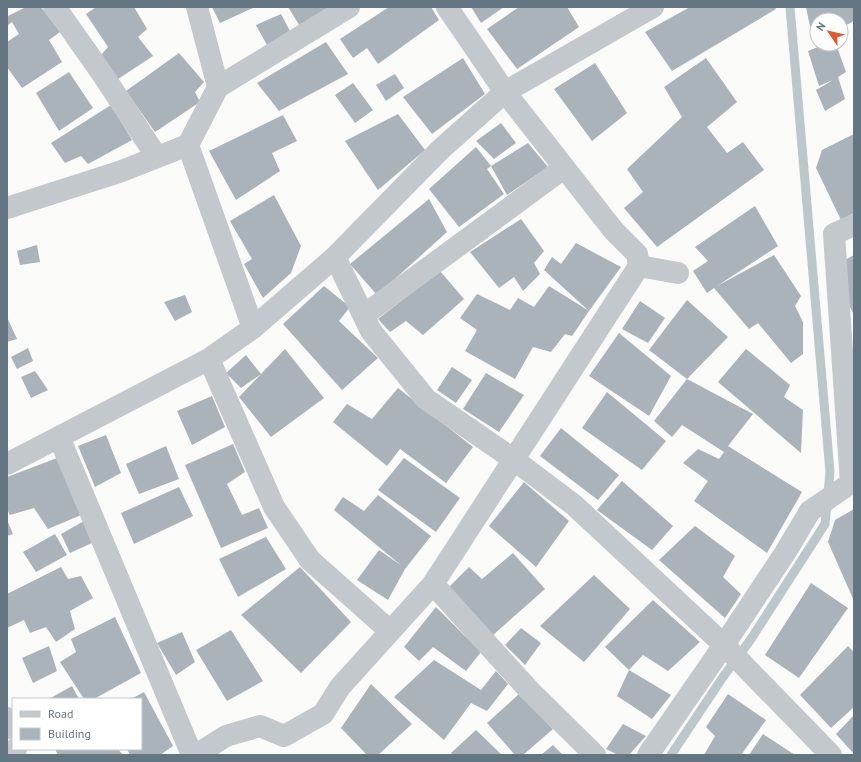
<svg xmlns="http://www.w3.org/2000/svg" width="861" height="762" viewBox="0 0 861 762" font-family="'PT Sans',sans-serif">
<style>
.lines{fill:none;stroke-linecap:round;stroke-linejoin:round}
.stream{stroke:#bbc7cb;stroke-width:9}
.building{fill:#aab3b9}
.minor{stroke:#c3c8cc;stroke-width:22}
</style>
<rect width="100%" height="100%" fill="#fafaf8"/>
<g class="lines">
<path class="stream" d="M671 755 723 677 751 639 825 524 830 472 790 7"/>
</g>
<path class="building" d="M26 7H41L60 32 49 40 62 62 22 88 7 67V42L19 34 12 22 7 26V14L8 16Z
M96 7H134L147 29 138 37 153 56 118 79 101 55 108 47 86 14Z
M212 7H255L220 23Z
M288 7H336L301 28Z
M389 7H431L439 20 378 64 367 48 353 58 340 39Z
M471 7H504L481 23Z
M519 7H567L579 27 517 69 487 29Z
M690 7H775L776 9 672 71 645 32Z
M806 7H854V21L841 28V20H817V39L813 41Z
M281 14 292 35 268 47 256 25Z
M326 42 348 74 279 111 257 83Z
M825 44H836L846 72 838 77 845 99 825 111 816 90 833 80 819 86 808 51Z
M179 53 204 82 195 92 200 102 155 132 126 91Z
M463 58 485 94 432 134 403 97Z
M706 58 737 102 707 127 727 153 743 142 764 170 657 247 624 208 643 192 627 169 682 117 664 87Z
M595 63 627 113 592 141 554 89Z
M69 72 93 108 59 131 36 93Z
M395 74 404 88 386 101 376 85Z
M353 83 373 110 355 123 335 95Z
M111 105 132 140 88 164 81 156 65 163 51 143Z
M398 114 425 150 378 190 345 141Z
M283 115 297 141 272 153 280 171 236 200 209 151Z
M501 123 516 143 494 159 476 141Z
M854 134V213L841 220 816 168 822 150Z
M528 143 548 167 507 195 491 166Z
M476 147 491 166 487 169 504 194 459 227 429 189Z
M274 195 301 246 291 273 263 298 244 264 252 259 230 221Z
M429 199 447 232 377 295 350 264Z
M755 206 778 246 717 286 774 255 801 296 795 306 803 322V354L791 363 758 323 749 329 714 288 707 293 693 271 708 261 695 247Z
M521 219 544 251 534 263 540 274 523 291 514 277 499 288 470 252Z
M576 243 621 267 589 311 544 270 552 257 561 264Z
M37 245 40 262 20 265 17 251Z
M854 255V315L848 303 843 261Z
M440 271 464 299 423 335 406 321 390 332 378 319Z
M324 286 350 307 339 321 378 358 342 390 283 324Z
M549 286 589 311 572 336 565 334 551 352 533 347 515 379 465 351 477 330 460 318 477 294 510 310 518 298 534 307Z
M185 295 192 312 175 321 164 302Z
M687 300 728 337 687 379 649 350Z
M640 301 665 318 648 343 622 329Z
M7 317 17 339 7 342Z
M619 333 671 376 649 416 589 376Z
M28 348 33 361 17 369 11 357Z
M285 349 324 398 271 437 239 397Z
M746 349 790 385 784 397 803 410 801 453 718 382Z
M246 355 261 374 241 388 226 373Z
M452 367 472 380 456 403 437 390Z
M35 371 48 390 31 398 21 377Z
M486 373 524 395 499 432 463 409Z
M687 379 753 414 728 446 802 492 767 553 694 501 708 481 683 463 698 449 719 459 724 452 682 425 672 437 654 421Z
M398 388 473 447 446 483 400 449 387 466 333 422 347 404 372 419Z
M607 392 666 441 642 470 582 428Z
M212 396 225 427 192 445 177 411Z
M561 428 619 475 598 500 540 456Z
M106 435 121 473 95 487 78 446Z
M233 444 245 472 227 484 242 515 259 508 268 528 221 548 185 465Z
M166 446 179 479 139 494 126 464Z
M57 458 81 515 48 529 34 508 10 515 7 509V477Z
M404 458 460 498 436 532 378 490Z
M622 481 673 526 652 550 597 510Z
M524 482 569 521 536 567 489 526Z
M179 487 193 516 134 544 121 513Z
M378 495 431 536 405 569 388 600 357 580 379 550 402 566 334 510 343 497 364 511Z
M854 509V601L828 542 835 520Z
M7 520 13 534 7 536Z
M84 521 92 543 70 553 61 534Z
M695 526 735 556 723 577 741 594 725 618 659 560Z
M55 534 67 555 36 572 23 552Z
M266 537 286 569 238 597 219 559Z
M513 553 545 589 493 635 449 587 469 567 482 579Z
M61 567 68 579 81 576 93 598 70 611 75 629 56 642 46 627 30 633 24 620 7 628V594Z
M300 567 351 622 301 673 241 615Z
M594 575 630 609 584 662 540 626Z
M811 583 848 608 799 678 765 655Z
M653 600 700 642 668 671 643 655 629 670 605 647Z
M436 607 481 652 466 671 433 647 419 661 404 647Z
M115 617 141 673 94 699H84L60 662 76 652 71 639Z
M521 628 541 643 525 665 505 645Z
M231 630 263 681 227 701 196 650Z
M182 632 195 662 176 675 157 643Z
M49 646 57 671 33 683 22 658Z
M848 646 854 652V707L831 728 800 695Z
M434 660 481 690 496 671 508 684 487 711 471 703 444 740 394 697Z
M629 670 671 695 652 719 617 696Z
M371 684 412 724 378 755H367L341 728Z
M72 686 79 699H49Z
M144 692 173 746 160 755H130L127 749H141V699H131Z
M519 694 553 729 523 755H515L487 723Z
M728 694 766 720 741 755H704L715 736 706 727Z
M854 715V754L836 734Z
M623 724 646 736 629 755H618L606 749Z
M476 730 502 755H453L451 753Z
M763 734 795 755H749Z
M553 745 563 755H541Z
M55 749H118L123 755H58Z"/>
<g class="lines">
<path class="minor" d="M54 7 58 11 103 75 157 157
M218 87 349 7
M188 145 253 328
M7 208 119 172 188 145 218 87 197 7
M335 257 371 331 426 399 513 459 574 505 724 645 831 755
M639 266 678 273
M364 315 564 168
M209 359 274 507 310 560 390 631
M59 437 192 755
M7 464 209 359 253 328 335 257 441 149 505 92 653 7
M433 584 529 690 595 755
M7 718 13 729
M7 755 16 749
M196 755 226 736 260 726 284 736 323 714 340 687 433 584 639 266 637 254 614 231 505 92 447 7
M648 755 724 645 785 553 810 511 851 483 834 234 854 225"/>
</g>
<rect width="861" height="762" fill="none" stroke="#657683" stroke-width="16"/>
<rect x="12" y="698" width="130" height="52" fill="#ffffff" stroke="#c1c8cd"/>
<rect x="20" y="711" width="20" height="6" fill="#c3c8cc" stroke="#c1c8cd"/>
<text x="48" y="718" font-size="12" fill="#657683">Road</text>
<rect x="20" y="728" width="20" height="12" fill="#aab3b9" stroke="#c1c8cd"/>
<text x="48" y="738" font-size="12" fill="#657683">Building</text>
<g transform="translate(829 32) rotate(304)"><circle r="19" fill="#ffffff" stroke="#c1c8cd"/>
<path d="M0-3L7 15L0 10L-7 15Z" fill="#e4572e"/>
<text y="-6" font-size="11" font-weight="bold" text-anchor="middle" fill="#657683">N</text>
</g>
</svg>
